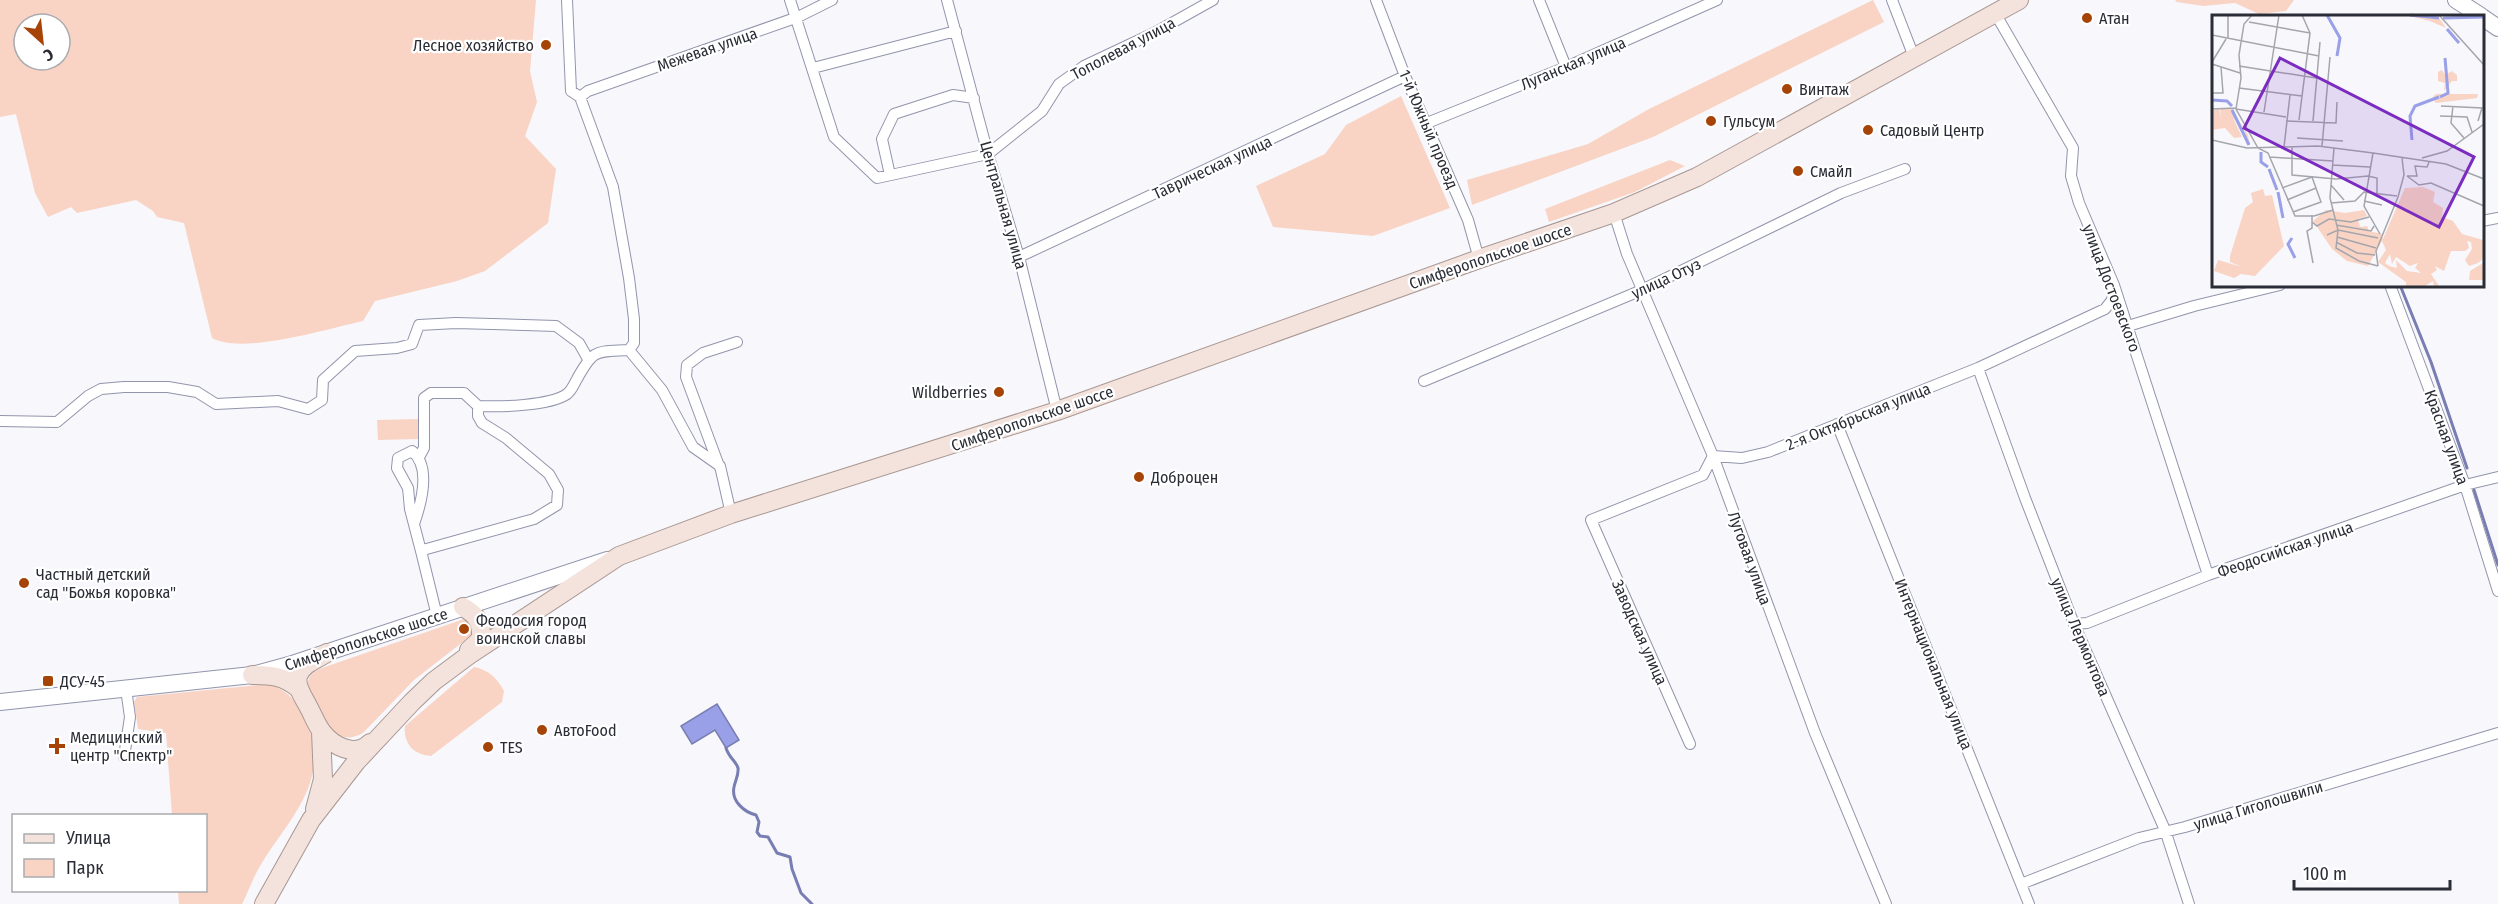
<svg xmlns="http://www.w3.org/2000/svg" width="2498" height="904" viewBox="0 0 2498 904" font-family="'Fira Sans Condensed',sans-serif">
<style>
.green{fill:#f9d4c4;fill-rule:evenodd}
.water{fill:#99a0e7;stroke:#787eb2;stroke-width:1.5}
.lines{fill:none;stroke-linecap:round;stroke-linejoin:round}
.stream{stroke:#787eb2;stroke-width:3}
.street-casing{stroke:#9295ab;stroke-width:12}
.secondary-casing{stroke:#9295ab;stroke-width:18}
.primary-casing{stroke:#a89792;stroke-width:20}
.street{stroke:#fff;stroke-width:10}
.secondary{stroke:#fff;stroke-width:16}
.primary{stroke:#f4e3dc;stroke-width:18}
.poi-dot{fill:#a64306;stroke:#fff;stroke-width:2}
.labels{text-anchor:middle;stroke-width:4.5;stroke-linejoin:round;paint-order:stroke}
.poi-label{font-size:16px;fill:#2b2d36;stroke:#fff;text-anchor:start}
.street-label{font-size:16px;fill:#2b2d36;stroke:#fff}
.inset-river{fill:none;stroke:#99a0e7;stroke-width:3}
.inset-road{fill:none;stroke:#a5a6ad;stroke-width:1.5}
.view{fill:#7b2cbf;fill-opacity:0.15;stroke:#7b2cbf;stroke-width:3}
.inset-edge{fill:none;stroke:#2b2d36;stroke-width:3}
</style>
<rect width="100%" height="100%" fill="#f7f7fc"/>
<path class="green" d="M0 0H536L530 71 537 102 525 136 556 169 548 223 485 271 457 281 375 301 363 321C327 329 242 355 212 338L184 223 157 217 153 211 136 200 77 213 71 207 48 217 35 193 16 114 0 117ZM24 24H60V60H24Z
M1873 0 1884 22 1653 137 1472 205 1467 180 1588 144 1649 109Z
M2175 0H2294L2286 11 2259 14 2235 3 2203 6 2177 2Z
M1401 96 1450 208 1373 236 1273 227 1256 186 1325 154 1346 125Z
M1670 160 1685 166 1635 192 1549 222 1545 209Z
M418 419 419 439 378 440 377 420Z
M467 618 473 634 414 680 363 733C338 747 327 725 317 706 314 699 309 691 308 683 308 676 314 672 319 669Z
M474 667C489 670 497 678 504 691L502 702 431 756C414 755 403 744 405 726Z
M269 684C289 691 297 702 306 721 333 781 288 819 260 866 253 878 248 892 242 904H179L178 891 206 890V816L172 815 166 733 138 729 134 702 137 697Z"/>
<path class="water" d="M717 704 739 740 726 748 715 730 692 744 681 726Z"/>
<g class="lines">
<path class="stream" d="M2400 285 2431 362 2467 468
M2474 490 2498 565
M726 748C729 758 736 761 738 768 739 775 735 781 734 787 731 801 744 812 756 815L759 822 757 832 760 836 768 837 777 853 790 857 792 869 801 893 812 904"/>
<defs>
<path id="street" d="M567 0 571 91 580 97 613 187 629 278 634 319V343L629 350 662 390 693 447 720 466 731 514
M790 0 834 137 877 178 988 154 1042 111 1059 84 1084 66 1154 33 1213 0
M947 0 988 154 1019 257 1057 411
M1376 0 1405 76 1468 220 1479 259
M1539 0 1566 67
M1892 0 1914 57
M1995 13 2073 148 2071 176 2079 203 2114 285 2208 575
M813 68 956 31
M580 97 588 91 798 17 832 0
M1427 123 1566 67 1717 0
M890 175 882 139 894 114 953 95 974 98
M1614 213 1627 254 1713 456 1815 733 1886 904
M2482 221 2498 218
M1019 257 1405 76
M2390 285 2465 485 2498 591
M2128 326 2194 306 2280 285
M1978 368 2025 498 2074 624 2165 830 2189 904
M1424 381 1642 290 1841 193 1905 169
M0 421 57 422 88 396 101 389 124 387H168L197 392 216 404 278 401 308 409 322 400 323 380 355 351 397 348 412 344 419 325 456 323 556 326 579 343 588 359
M1837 424 2029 904
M419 457 424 448V398L431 393H464L478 406
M719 466 686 377 687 365 703 353 737 342
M414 524C421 504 432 467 412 451L398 458 397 468 408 488 410 509 422 555
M437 616 422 555 423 550 534 519 557 505 558 490 549 474 506 438 482 423 478 416V406C499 407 550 406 567 394 572 390 574 384 577 379 594 348 596 352 629 350
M2074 624 2087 623 2208 575 2465 485 2498 477
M1690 744 1591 520 1703 475 1713 456 1742 458 1768 452 1978 368 2105 309 2112 300 2114 285
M124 757 130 717 126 689
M2021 884 2139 838 2185 827 2498 733"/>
<path id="secondary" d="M2456 0 2481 16
M2482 17 2498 28
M0 702 252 675 289 665 607 560"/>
<path id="primary" d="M463 607C477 615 482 623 481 639L469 650
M327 653C317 659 302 664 298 676 295 686 304 698 308 706 313 715 316 724 322 732 333 746 355 758 370 743
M252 675C272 675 284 676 299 689
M315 809 323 779 321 732
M264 904 311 820 356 762 412 702 434 681 469 655 619 556 731 514 1057 411 1479 259 1614 213 1697 177 2019 0"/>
</defs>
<use href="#street" class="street-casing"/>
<use href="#secondary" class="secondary-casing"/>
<use href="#primary" class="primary-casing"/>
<use href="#street" class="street"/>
<use href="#secondary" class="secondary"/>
<use href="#primary" class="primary"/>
</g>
<g class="poi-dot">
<circle cx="2087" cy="18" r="6"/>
<circle cx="546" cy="45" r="6"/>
<circle cx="1787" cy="89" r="6"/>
<circle cx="1711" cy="121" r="6"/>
<circle cx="1868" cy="130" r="6"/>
<circle cx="1798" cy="171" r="6"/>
<circle cx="999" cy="392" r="6"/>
<circle cx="1139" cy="477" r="6"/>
<circle cx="24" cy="583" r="6"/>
<circle cx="464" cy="629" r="6"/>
<rect x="42" y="675" width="12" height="12" rx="3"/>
<circle cx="542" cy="730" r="6"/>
<path d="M54 737h6v6h6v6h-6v6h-6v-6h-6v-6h6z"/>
<circle cx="488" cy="747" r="6"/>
</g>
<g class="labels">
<g class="poi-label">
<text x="2099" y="24">Атан</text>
<text x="534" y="51" text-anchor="end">Лесное хозяйство</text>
<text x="1799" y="95">Винтаж</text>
<text x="1723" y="127">Гульсум</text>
<text x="1880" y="136">Садовый Центр</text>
<text x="1810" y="177">Смайл</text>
<text x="987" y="398" text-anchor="end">Wildberries</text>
<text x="1151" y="483">Доброцен</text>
<text x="36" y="580">Частный детский<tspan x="36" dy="18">сад "Божья коровка"</tspan></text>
<text x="476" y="626">Феодосия город<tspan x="476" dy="18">воинской славы</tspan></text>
<text x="60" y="687">ДСУ-45</text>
<text x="554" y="736">АвтоFood</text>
<text x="70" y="743">Медицинский<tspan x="70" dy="18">центр "Спектр"</tspan></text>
<text x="500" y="753">TES</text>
</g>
<g class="street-label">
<text transform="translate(1123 48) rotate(-28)" y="6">Тополевая улица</text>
<text transform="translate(707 49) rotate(-19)" y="6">Межевая улица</text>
<text transform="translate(1573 63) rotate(-23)" y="6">Луганская улица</text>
<text transform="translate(1429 129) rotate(67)" y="6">1-й Южный проезд</text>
<text transform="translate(1212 167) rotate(-25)" y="6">Таврическая улица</text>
<text transform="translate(1004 205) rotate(74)" y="6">Центральная улица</text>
<text transform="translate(1490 256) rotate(-19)" y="6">Симферопольское шоссе</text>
<text transform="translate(1666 278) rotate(-25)" y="6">улица Отуз</text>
<text transform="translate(2112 288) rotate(69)" y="6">улица Достоевского</text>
<text transform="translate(1858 416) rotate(-22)" y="6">2-я Октябрьская улица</text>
<text transform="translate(1032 418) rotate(-19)" y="6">Симферопольское шоссе</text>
<text transform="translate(2447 437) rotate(70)" y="6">Красная улица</text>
<text transform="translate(2285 549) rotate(-19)" y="6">Феодосийская улица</text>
<text transform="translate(1750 558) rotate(70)" y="6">Луговая улица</text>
<text transform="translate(1640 632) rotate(66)" y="6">Заводская улица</text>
<text transform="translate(2081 637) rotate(67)" y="6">улица Лермонтова</text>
<text transform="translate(366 639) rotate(-18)" y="6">Симферопольское шоссе</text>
<text transform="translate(1934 664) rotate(68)" y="6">Интернациональная улица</text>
<text transform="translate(2258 805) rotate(-17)" y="6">улица Гиголошвили</text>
</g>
</g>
<g transform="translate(2212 15)">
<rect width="272" height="272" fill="#f7f7fc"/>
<path d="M193 0H225L234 13 218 6ZM230 55 233 60 240 56 245 60V66H240L232 76 233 68 226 66V57ZM224 79H266L265 83 224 88 220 83ZM7 94 9 102 8 94H21L23 104 26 106 31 111 36 120 38 131 31 112 21 103 30 122 22 123 13 113 0 115V96ZM211 172 223 177 221 187 231 193 230 202 241 206 250 219 271 225V244L266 248 257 251 253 245 260 234 259 227 255 226 257 233 253 236H239L232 256 223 251 225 255 219 259 227 271H222L221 266 213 271H194V267L166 247 174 235 170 226 156 251 135 246 120 234 101 206 114 195 133 198 152 195 155 201 146 204 148 212 155 211 157 216 170 219 171 224 193 173ZM178 239 180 249 184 242 198 251 206 248 203 253 209 258 195 256 184 245 185 253 177 251 173 248ZM51 174 53 181 60 180 72 231 43 261 29 259 22 263 2 256 6 245 30 252 18 247V241L33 193 41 187 39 178ZM271 248V265H257L258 256Z" fill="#f9d4c4" fill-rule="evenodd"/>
<path class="inset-river" d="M115 0 128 23 125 41M198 0 227 3M231 3 272 2M235 14 247 28M228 82 236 78 233 43M0 85 15 86 20 91M20 95 37 130M200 125 198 101 203 91 227 82M49 137V147L56 152M57 154 65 175M66 177 71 203M80 223 76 229 83 243"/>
<path class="inset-road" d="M40 0 32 9 27 40 29 63 24 94 46 133 56 138 83 201H102L121 195M227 0 272 50M37 7 98 18M0 20 107 41M16 24V0M0 47 14 24M0 49 28 58M27 51 104 63M27 73 90 81M0 78H11L9 52M229 91 270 93 266 106M241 91 239 108 252 123M0 94 24 93M24 94 74 102M52 97 67 0M228 101 255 102 260 117M87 105 98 18 90 0M74 106 124 108 125 87M101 106 108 27M85 123 131 126M0 125 35 133 106 131 161 138 234 149 272 164M110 131 118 42M72 132 78 80M80 132V160L124 164 156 161 165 163V182M122 133 118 183 126 215 124 233 147 246 166 251M161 138 152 191 168 219M58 142 121 146M210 143 235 136 272 109M120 150 158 152M195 161 207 170 219 168 272 191M195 161H205L203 151 215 152 217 147M119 170 132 185M70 173 100 162 109 187 81 197M75 185 104 173M152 186 170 190M119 188 143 186 152 177 185 181M100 200V213L95 216 101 248M100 207 105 211 117 204 139 207 157 202M124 210 159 216 162 211M115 220 126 215 166 223M125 222 164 233M124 227 145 238 163 240M166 251 164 236 186 182 192 160 190 143"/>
<path class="view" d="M68 43 262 142 227 212 32 113Z"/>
<rect width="272" height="272" class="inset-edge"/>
</g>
<rect x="12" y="814" width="195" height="78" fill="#ffffff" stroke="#aaabaf" stroke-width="1.5"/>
<rect x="24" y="834" width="30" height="9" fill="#f4e3dc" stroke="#aaabaf" stroke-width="1.5"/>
<text x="66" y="844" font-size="18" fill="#2b2d36">Улица</text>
<rect x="24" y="859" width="30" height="18" fill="#f9d4c4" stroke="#aaabaf" stroke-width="1.5"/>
<text x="66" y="874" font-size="18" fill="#2b2d36">Парк</text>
<g transform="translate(42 42) rotate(153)"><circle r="28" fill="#ffffff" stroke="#aaabaf" stroke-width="1.5"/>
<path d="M0-4.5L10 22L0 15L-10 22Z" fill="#a64306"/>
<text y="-9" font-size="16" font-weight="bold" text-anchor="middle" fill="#2b2d36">С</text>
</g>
<path d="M2294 880v9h156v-9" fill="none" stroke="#2b2d36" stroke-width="3"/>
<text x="2303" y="880" font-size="18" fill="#2b2d36" stroke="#ffffff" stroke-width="4.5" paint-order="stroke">100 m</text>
</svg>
